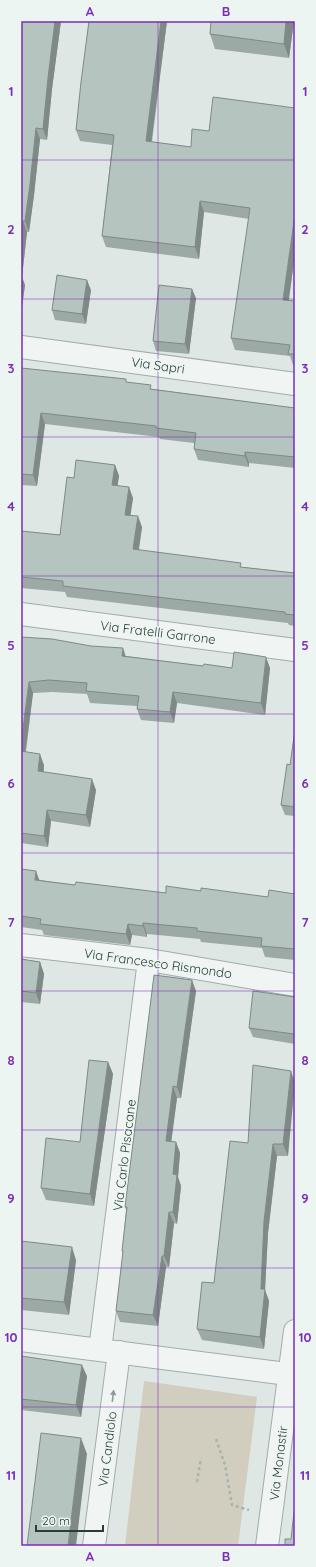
<svg xmlns="http://www.w3.org/2000/svg" width="316" height="1567" viewBox="0 0 316 1567" font-family="Quicksand,sans-serif">
<style>
.green{fill:#d1cdbf}
.lines{fill:none;stroke-linecap:round;stroke-linejoin:round}
.minor-casing{stroke:#a0ada9;stroke-width:24}
.path{stroke:#a8b3b0;stroke-width:2.5;stroke-dasharray:3 3;stroke-linecap:butt}
.minor{stroke:#f0f5f4;stroke-width:22}
.wall{fill:#9ca9a4}
.shaded-wall{fill:#7f8986}
.building{fill:#b5c4bf;stroke:#7f8986}
.oneway{fill:#8c9995}
.grid{fill:none;stroke:#7b2cbf;stroke-width:1;stroke-opacity:0.55}
.labels{text-anchor:middle;stroke-width:3;stroke-linejoin:round;paint-order:stroke}
.street-label{font-size:13px;fill:#283d36;stroke:#edf5f2}
.neatline{fill:none;stroke:#7b2cbf;stroke-width:1.5}
.grid-label{font-size:13px;text-anchor:middle;font-weight:bold;fill:#7b2cbf}
</style>
<rect width="100%" height="100%" fill="#dee7e4"/>
<path class="green" d="M144 1381 257 1397 238 1546H125Z"/>
<g class="lines">
<defs>
<path id="minor" d="M21 347 295 384
M21 614 295 650
M21 945 149 960 295 985
M21 1340 295 1375
M100 1350 149 960
M94 1546 119 1352
M267 1546 295 1331"/>
</defs>
<use href="#minor" class="minor-casing"/>
<path class="path" d="M216 1439 225 1465 232 1505 249 1510
M197 1482 201 1458"/>
<use href="#minor" class="minor"/>
</g>
<path class="wall" d="M21 21H61L52 89 47 140 40 139 34 195 29 232H27L22 277 25 285 21 314Z
M89 21H167L152 142 191 147 209 131 295 108V254L289 300 295 301V365H293L290 356 235 350 231 338 249 219 204 212 199 259 106 247 102 236 112 145 80 141 76 130Z
M211 21H294L289 58 215 49 210 34Z
M91 290 86 324 55 320 52 310Z
M196 298 189 354 156 351 153 341Z
M21 368 127 382 152 389 295 408V468L249 463V467L198 460 194 449V443L160 439 159 437 45 424 37 486 21 485Z
M115 465 119 476 117 486 133 498 130 515 142 527 139 550 242 567 295 573V626L289 625 288 623 67 597 65 592 21 588V531L60 535 74 478Z
M21 637 126 656 203 666 232 668H270L265 715 177 703 174 723 141 720 137 709V706L90 703 87 694 53 692 33 693 26 752 44 765V772L96 790 90 827 51 821 48 847 21 843Z
M295 730V816L285 815 281 805 290 765Z
M21 869 40 880 75 885 166 893 201 891 268 897 295 894V960L265 957 262 948 201 942 200 939 147 934V937L132 935 130 945 44 935 42 930 21 927Z
M21 959 40 962 44 974 40 1004 21 1002Z
M196 991 181 1098H177L171 1141 176 1142 180 1153 178 1177 181 1186 177 1224 174 1223 169 1267H166L158 1326 120 1322 116 1311 123 1254 122 1251 126 1210 125 1207Z
M295 997V1044L253 1037 249 1028Z
M108 1062 113 1074 94 1206 46 1200 41 1188 80 1142Z
M291 1071 288 1156H277L268 1233 265 1290 269 1301 264 1349 202 1340 197 1329 214 1283 248 1143Z
M21 1241 76 1260 69 1315 21 1310Z
M21 1356 87 1376 81 1417 21 1410Z"/>
<path class="shaded-wall" d="M55 21H61L52 89 47 140 43 129 48 78Z
M161 21H167L150 152 146 141Z
M286 21H294L289 58 284 44Z
M36 128 40 139 34 195 29 232 25 221Z
M200 201 204 212 199 259 195 247Z
M295 214V254L287 311 283 300Z
M23 221 27 232 22 277 25 285 21 314V237Z
M87 280 91 290 86 324 82 314Z
M192 289 196 298 189 354 185 344Z
M41 413 45 424 37 486 33 475Z
M245 452 249 463V467L245 456Z
M115 465 119 476 116 496 112 485Z
M129 487 133 498 129 526 125 515Z
M138 516 142 527 137 560 133 549Z
M123 648 127 660 122 656Z
M266 657 270 668 265 715 261 703Z
M29 682 33 693 24 762 21 754V744Z
M173 692 177 703 174 723 170 712Z
M40 754 44 765 42 782 38 771Z
M92 779 96 790 90 827 86 815Z
M47 810 51 821 48 847 44 836Z
M36 871 40 882 35 880Z
M143 923 147 934V937L143 926Z
M128 924 132 935 130 945 126 934Z
M40 962 44 974 40 1004 36 993Z
M192 980 196 991 181 1098 177 1087Z
M108 1062 113 1074 94 1206 90 1194Z
M291 1071 295 1083 288 1156 283 1144Z
M173 1086 177 1098 170 1152 166 1141Z
M176 1142 180 1153 178 1177 181 1186 177 1224 173 1212V1174Z
M273 1144 277 1156 268 1233 265 1290 269 1301 264 1349 260 1337 261 1289 264 1221Z
M169 1212 174 1223 169 1267 164 1256Z
M72 1247 76 1260 69 1315 64 1302Z
M162 1256 166 1267 158 1326 153 1315Z
M82 1365 87 1376 81 1417 76 1405Z
M81 1438 87 1454 76 1546H68Z"/>
<path class="building" d="M21 21H55L48 78 43 129 36 128 30 184 25 221H23L21 237Z
M89 21H161L146 141 191 147 192 129 209 131 213 97 295 108V214L283 300 295 301V354H288L290 345 231 338 250 208 200 201 195 247 102 236 114 135 76 130 81 82Z
M211 21H286L284 44 210 34Z
M57 275 87 280 82 314 52 310Z
M159 285 192 289 185 344 153 341Z
M21 368 126 379V382L151 385 150 389 295 408V457L245 452V456L194 449 196 433 156 428V426L41 413 33 475 21 474Z
M76 460 115 465 112 485 129 487 125 515 138 516 133 549 241 563 240 567 295 573V615L285 614V612L63 586V581L21 577V531L60 535 67 477 74 478Z
M21 637 52 639 91 646 123 648 122 656 203 666 204 664 232 668 234 652 266 657 261 703 173 692 170 712 137 709 139 696 86 691 87 683 49 680 29 682 21 744Z
M295 730V807L281 805 287 764 290 765Z
M21 751 40 754 38 771 92 779 86 815 47 810 44 836 21 833Z
M21 869 36 871 35 880 75 885 76 882 166 893V886L201 891V888L268 897 269 890 295 894V949L261 946 262 938 197 931V928L143 923V926L128 924 126 934 40 924 41 919 21 916Z
M21 959 40 962 36 993 21 991Z
M154 975 192 980 177 1087 173 1086 166 1141 176 1142 173 1174 177 1175 173 1212H169L164 1256H162L153 1315 116 1311 123 1251H122L127 1207H125Z
M253 991 295 997V1027L294 1034 249 1028Z
M89 1060 108 1062 90 1194 41 1188 46 1138 80 1142Z
M253 1065 291 1071 283 1144H273L264 1221 261 1289H265L260 1337 197 1329 202 1282 214 1283 230 1141 248 1143Z
M21 1241 72 1247 64 1302 21 1298Z
M21 1356 82 1365 76 1405 21 1399Z
M41 1433 81 1438 68 1546H27Z
M294 1512H295V1546H285V1539H291Z"/>
<defs><path id="oneway-solid" d="M-6-.8H1V-3.2L6.5 0L1 3.2V.8H-6Z"/></defs>
<use class="oneway" href="#oneway-solid" transform="translate(113 1396) rotate(-83)"/>
<path class="grid" d="M158 21V1546M21 160H295M21 299H295M21 437H295M21 576H295M21 714H295M21 853H295M21 991H295M21 1130H295M21 1268H295M21 1407H295"/>
<g class="labels">
<g class="street-label">
<text transform="translate(158 365) rotate(8)" y="5">Via Sapri</text>
<text transform="translate(158 632) rotate(7)" y="5">Via Fratelli Garrone</text>
<text transform="translate(158 963) rotate(8)" y="5">Via Francesco Rismondo</text>
<text transform="translate(124 1155) rotate(-83)" y="5">Via Carlo Pisacane</text>
<text transform="translate(107 1449) rotate(-83)" y="5">Via Candiolo</text>
<text transform="translate(278 1463) rotate(-83)" y="5">Via Monastir</text>
</g>
</g>
<rect width="316" height="1567" fill="none" stroke="#edf5f2" stroke-width="44"/>
<path d="M36 1525v6h67v-6" fill="none" stroke="#283d36" stroke-width="2"/>
<text x="42" y="1525" font-size="12" fill="#283d36" stroke="#edf5f2" stroke-width="3" paint-order="stroke">20 m</text>
<rect x="22" y="22" width="272" height="1523" class="neatline"/>
<g class="grid-label">
<text x="90" y="16">A</text>
<text x="226" y="16">B</text>
<text x="11" y="96">1</text>
<text x="305" y="96">1</text>
<text x="11" y="234">2</text>
<text x="305" y="234">2</text>
<text x="11" y="373">3</text>
<text x="305" y="373">3</text>
<text x="11" y="511">4</text>
<text x="305" y="511">4</text>
<text x="11" y="650">5</text>
<text x="305" y="650">5</text>
<text x="11" y="788">6</text>
<text x="305" y="788">6</text>
<text x="11" y="927">7</text>
<text x="305" y="927">7</text>
<text x="11" y="1065">8</text>
<text x="305" y="1065">8</text>
<text x="11" y="1203">9</text>
<text x="305" y="1203">9</text>
<text x="11" y="1342">10</text>
<text x="305" y="1342">10</text>
<text x="11" y="1480">11</text>
<text x="305" y="1480">11</text>
<text x="90" y="1561">A</text>
<text x="226" y="1561">B</text>
</g>
</svg>
